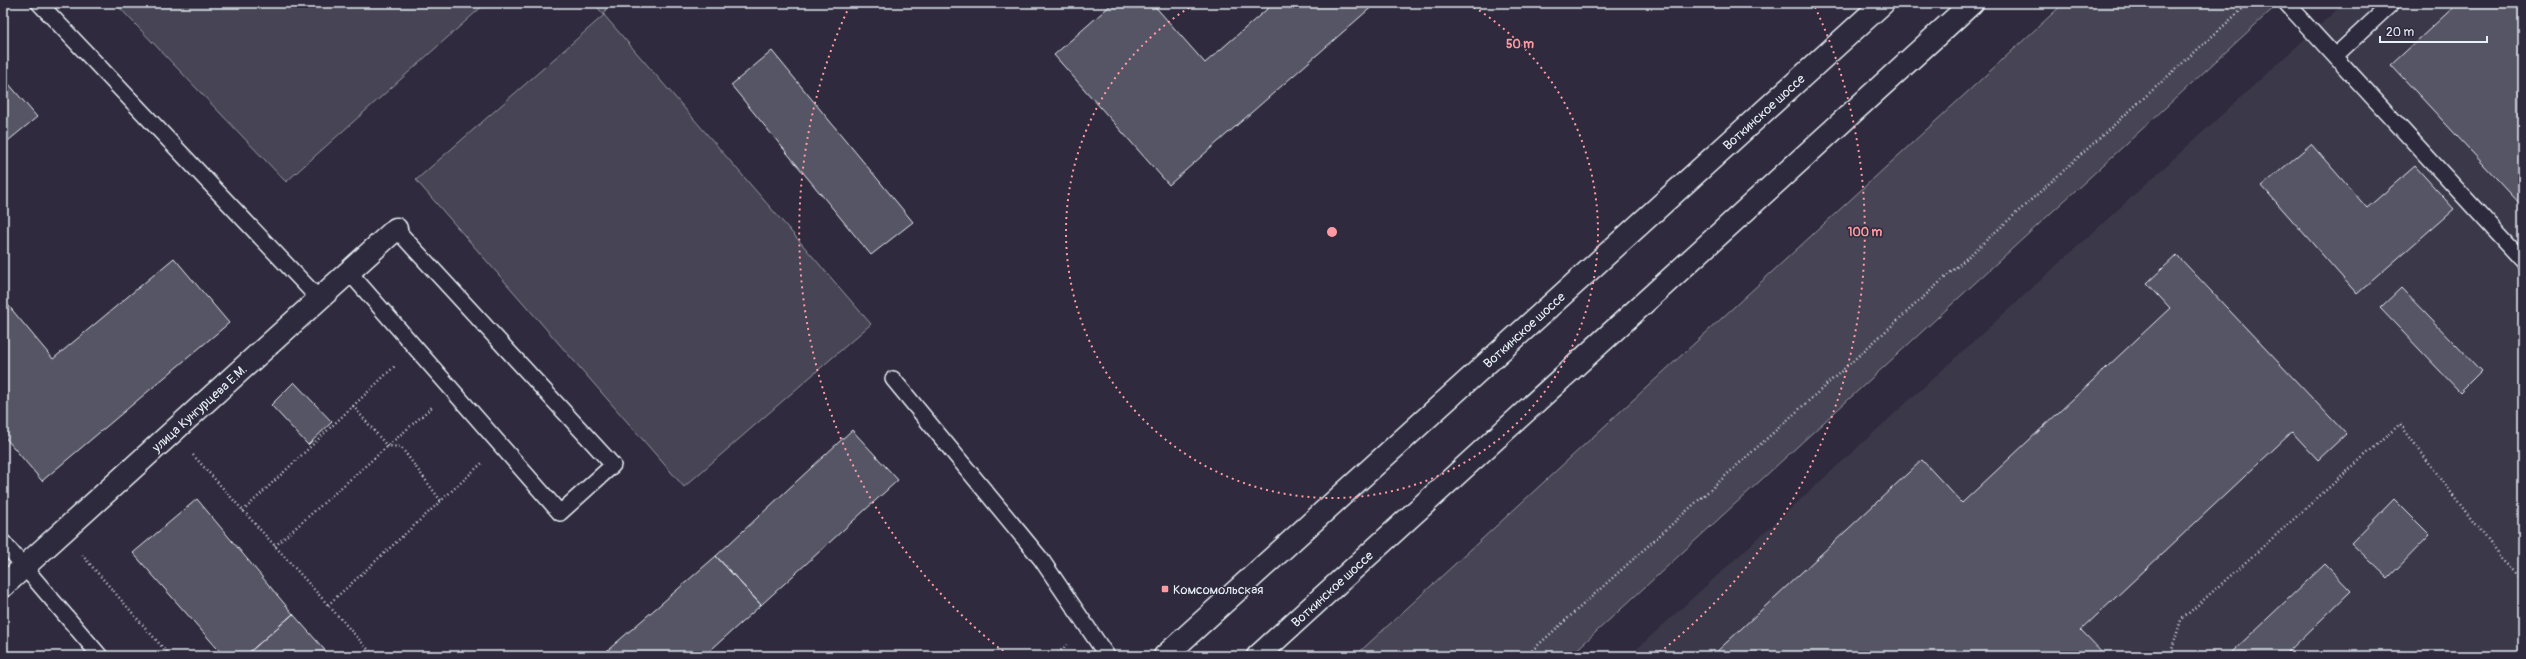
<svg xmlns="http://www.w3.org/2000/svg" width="2526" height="659" viewBox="0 0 2526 659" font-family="Pangolin,sans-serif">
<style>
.built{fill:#3b3749}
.green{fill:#464455;stroke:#979aa6}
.building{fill:#575565;stroke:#e8f1f8}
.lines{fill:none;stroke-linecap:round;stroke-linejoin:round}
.service-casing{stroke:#e8f1f8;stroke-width:18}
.minor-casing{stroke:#e8f1f8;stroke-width:25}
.primary-casing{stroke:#e8f1f8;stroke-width:25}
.path{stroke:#e8f1f8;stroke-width:2.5;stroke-dasharray:1 3;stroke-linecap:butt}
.service{stroke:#2f2a3d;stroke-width:15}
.minor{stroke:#2f2a3d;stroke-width:22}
.primary{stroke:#2f2a3d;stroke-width:22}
.ring{fill:none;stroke:#ff9aa2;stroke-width:2;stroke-dasharray:2 4}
.poi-dot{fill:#ff9aa2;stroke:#2f2a3d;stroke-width:1.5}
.labels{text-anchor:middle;stroke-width:3;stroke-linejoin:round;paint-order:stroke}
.street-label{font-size:13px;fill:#e8f1f8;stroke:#2f2a3d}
.poi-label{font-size:13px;fill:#e8f1f8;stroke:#2f2a3d;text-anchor:start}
.centre{fill:#ff9aa2;stroke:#2f2a3d;stroke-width:2}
.ring-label{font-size:12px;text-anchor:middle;font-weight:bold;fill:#ff9aa2;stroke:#2f2a3d;stroke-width:3;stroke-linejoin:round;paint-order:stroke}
</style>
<rect width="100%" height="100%" fill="#2f2a3d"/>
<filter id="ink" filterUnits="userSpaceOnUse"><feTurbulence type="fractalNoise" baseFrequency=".025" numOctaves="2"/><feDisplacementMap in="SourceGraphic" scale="8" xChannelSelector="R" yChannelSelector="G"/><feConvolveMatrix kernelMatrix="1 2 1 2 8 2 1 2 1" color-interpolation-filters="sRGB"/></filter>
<g filter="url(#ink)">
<path class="built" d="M2344 3H2523V656H1629Z"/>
<path class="green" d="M115 3H486L286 182Z
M594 3H608L604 15 871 324 684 487 416 180 604 15Z
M2064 3H2279L1570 656H1355Z"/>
<path class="building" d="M1113 3H1152L1205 63 1274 3H1376L1169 185 1054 55Z
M2458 3H2523V207L2391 65Z
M772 51 913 222 871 255 731 85Z
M3 77 37 117 3 145Z
M2311 144 2367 208 2415 166 2454 209 2357 294 2262 186Z
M2177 255 2346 434 2318 460 2292 432 2081 630 2106 656H1712L1922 460 1962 503 2170 308 2147 283Z
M174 258 229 323 42 481 3 435V299L53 359Z
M2401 288 2481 371 2460 392 2380 308Z
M294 382 332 422 308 445 271 405Z
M852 430 898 480 761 605 716 556Z
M197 499 293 614 245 656H224L133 553Z
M2394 499 2430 535 2388 578 2351 543Z
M716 556 761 605 704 656H601Z
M2325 564 2351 591 2288 652 2292 656H2234L2231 653Z
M293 614 330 656H245Z"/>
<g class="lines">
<defs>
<path id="service" d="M39 3 319 299
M2286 3 2523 261
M2335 56 2392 3
M349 272 560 513 613 465 396 229
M893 379 1041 559 1107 656
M3 542 100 656"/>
<g id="minor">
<path id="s1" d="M3 586 396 229"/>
</g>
<g id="primary">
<path id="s2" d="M1165 656 1883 3"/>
<path id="s3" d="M1258 656 1972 3"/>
</g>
</defs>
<use href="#service" class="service-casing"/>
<use href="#minor" class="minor-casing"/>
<use href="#primary" class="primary-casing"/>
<path class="path" d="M353 406 387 446 401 447 441 501
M193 455 374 656
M243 511 396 365
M275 546 432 407
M82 555 170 656
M328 605 482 463
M1055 656 1067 645
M1526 656 2249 3
M2170 656 2181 620 2400 424 2501 559 2523 580"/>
<use href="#service" class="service"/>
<use href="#minor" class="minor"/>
<use href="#primary" class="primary"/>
</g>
</g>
<g class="ring">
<path d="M1469 4A266 266 0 1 1 1195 4"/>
<path d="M1008 655A533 533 0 0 1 849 7M1815 7A533 533 0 0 1 1656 655"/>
</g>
<rect class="poi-dot" x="1161" y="585" width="8" height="8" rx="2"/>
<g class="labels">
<g class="street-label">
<text dy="5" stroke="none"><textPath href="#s2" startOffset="809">Воткинское шоссе</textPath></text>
<text dy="5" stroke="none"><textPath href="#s2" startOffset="485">Воткинское шоссе</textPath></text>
<text dy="5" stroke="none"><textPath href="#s1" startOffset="265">улица Кунгурцева Е.М.</textPath></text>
<text dy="5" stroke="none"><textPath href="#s3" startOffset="100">Воткинское шоссе</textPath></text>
</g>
<g class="poi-label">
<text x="1173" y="594">Комсомольская</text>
</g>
</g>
<circle cx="1332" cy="232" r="6" class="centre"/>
<g class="ring-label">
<text x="1520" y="48">50 m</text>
<text x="1865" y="236">100 m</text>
</g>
<rect width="2526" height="659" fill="none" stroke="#2f2a3d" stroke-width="16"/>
<rect x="8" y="8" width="2510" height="643" fill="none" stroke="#e8f1f8" stroke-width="1.5" filter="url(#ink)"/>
<path d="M2380 36v6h107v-6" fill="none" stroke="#e8f1f8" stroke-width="2"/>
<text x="2386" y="36" font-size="12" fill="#e8f1f8" stroke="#2f2a3d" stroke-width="3" paint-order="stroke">20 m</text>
</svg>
